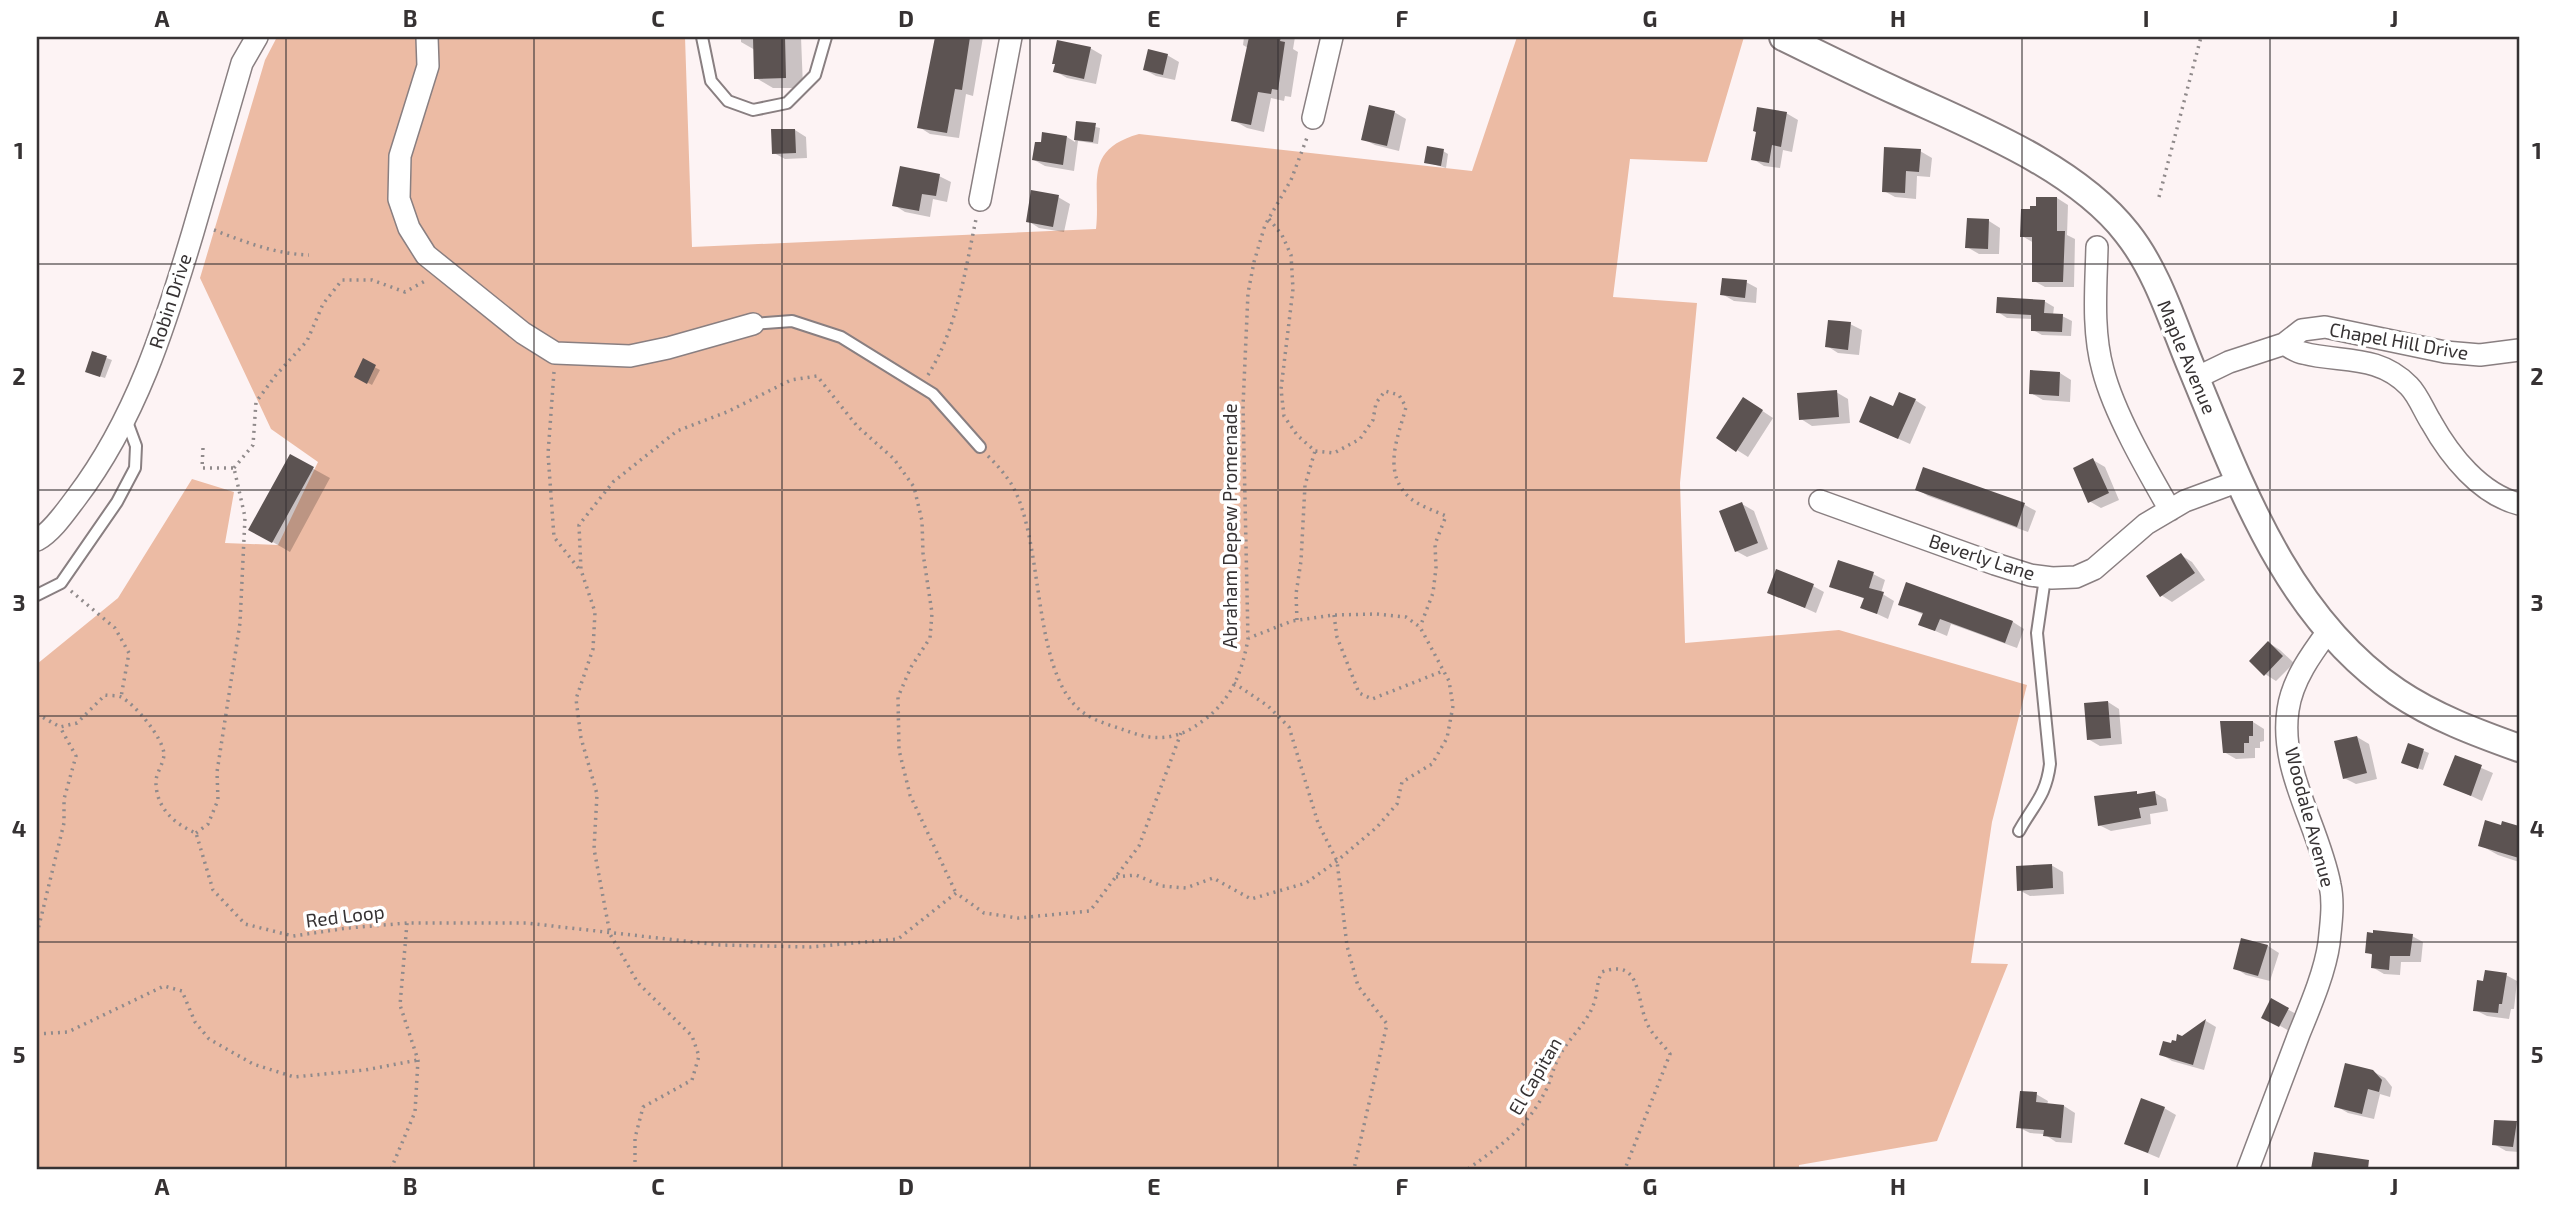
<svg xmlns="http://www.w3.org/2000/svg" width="2556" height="1206" viewBox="0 0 2556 1206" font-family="'Exo 2',sans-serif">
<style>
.forest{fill:#ecbba4}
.shadow{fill:#0003}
.building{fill:#5c5352}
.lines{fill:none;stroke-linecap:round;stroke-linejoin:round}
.service-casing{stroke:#897f81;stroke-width:14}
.minor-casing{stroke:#897f81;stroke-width:24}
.tertiary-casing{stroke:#897f81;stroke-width:30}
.path{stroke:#908a8b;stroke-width:3.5;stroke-dasharray:2 5;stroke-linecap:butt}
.service{stroke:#fff;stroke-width:10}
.minor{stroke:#fff;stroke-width:21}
.tertiary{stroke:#fff;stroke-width:26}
.grid{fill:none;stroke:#363233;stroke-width:2;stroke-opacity:0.55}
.labels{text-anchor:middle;stroke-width:7;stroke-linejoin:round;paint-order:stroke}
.street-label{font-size:19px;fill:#363233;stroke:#fff}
.neatline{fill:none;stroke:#363233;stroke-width:2.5}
.grid-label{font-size:23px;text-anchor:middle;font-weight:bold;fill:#363233}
</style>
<rect width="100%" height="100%" fill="#fdf3f4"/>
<path class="forest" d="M277 37H685L692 247 1096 229C1101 184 1082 150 1139 134L1472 171 1517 37H1744L1707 162 1630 159 1613 297 1697 303 1680 483 1685 643 1839 630 2027 685 1992 822 1971 963 2008 964 1937 1141 1799 1165V1169H37V664L118 598 192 479 234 492 225 543 278 545 318 462 271 429 200 278 265 60Z"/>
<path class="shadow" d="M741 37H801L803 88H773L756 78 755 50 741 42Z
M936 37H983L973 96 966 94 959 138 930 134 919 127Z
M1244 37H1295L1293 49 1298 52 1291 97 1285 96 1284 101 1271 98 1264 132 1247 128 1233 120 1248 48 1243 45Z
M1090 48 1102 55 1096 84 1067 78 1055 71Z
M1167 55 1179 62 1175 80 1156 76 1145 70Z
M1394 112 1406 119 1399 151 1375 145 1363 139Z
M1786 113 1798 120 1792 152 1783 150 1780 168 1764 166 1753 159Z
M1078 123 1100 128 1098 144 1078 141 1074 171 1045 166 1034 160 1067 137 1075 142Z
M795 130 806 137 807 158 785 159 774 153 773 131Z
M1443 151 1448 154 1446 168 1426 162Z
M1920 151 1932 158 1930 177 1917 176 1916 199 1895 197 1884 191Z
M939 176 951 182 947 202 933 199 930 217 905 212 894 205Z
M1058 197 1070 204 1064 232 1039 228 1028 221Z
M2038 198H2057L2068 205 2067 235 2075 239 2074 287H2045L2034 281V243L2022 236 2037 207Z
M1989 221 2000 228 1999 254H1979L1967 247Z
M1746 282 1757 288 1756 303 1734 301 1722 294Z
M2044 301 2054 307 2053 315 2062 316 2072 321 2071 336 2042 335 2033 330V319L2007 318 1998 312Z
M1850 324 1862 330 1859 355 1838 353 1827 346Z
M93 353 112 360 105 378 92 374Z
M363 361 380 370 372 385 356 376Z
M2060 373 2071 380 2070 402 2043 400 2031 393Z
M1836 392 1848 399 1850 423 1812 426 1801 419Z
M1915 400 1926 407 1910 444 1861 422Z
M1755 406 1773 418 1748 457 1737 450Z
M290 456 330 478 290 552 250 529Z
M2093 460 2105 467 2119 500 2101 508 2089 501Z
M1924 469 2025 505 2036 511 2028 532 1928 496 1917 489Z
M1742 504 1754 511 1768 549 1747 557 1736 551Z
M2181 555 2192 562 2205 580 2172 602 2161 595Z
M1839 562 1873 574 1885 580 1881 593 1894 601 1888 619 1862 607 1865 599 1832 586Z
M1907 584 2013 622 2024 629 2017 648 1951 624 1947 636 1921 625 1924 615 1900 604Z
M1813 586 1824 592 1816 613 1769 592Z
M2269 643 2280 650 2294 663 2276 681 2265 674Z
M2108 702 2119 709 2122 744 2100 746 2088 739Z
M2253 722 2264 729V741L2260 742V748H2255V758L2236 759 2224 752Z
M2357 737 2369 744 2377 779 2356 784 2344 778Z
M2409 745 2429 753 2423 770 2408 765Z
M2456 757 2493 773 2482 801 2445 784Z
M2155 793 2166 799 2168 811 2150 814 2151 824 2111 831 2099 825Z
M2503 823 2519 829V862L2498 855 2480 845 2502 827Z
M2051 865 2063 872 2064 894 2030 896 2019 890Z
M2412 936 2423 942 2421 962H2401L2400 975 2384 974 2372 967 2374 956 2367 952Z
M2243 940 2268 946 2279 953 2270 981 2246 975 2235 968Z
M2506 975 2517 981 2514 1009H2511L2509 1019 2487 1016 2475 1010 2485 983Z
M2272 1001 2300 1016 2291 1032 2275 1023Z
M2206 1021 2216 1027 2204 1070 2172 1061 2161 1054Z
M2372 1071 2385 1078 2392 1087 2390 1097 2380 1094 2374 1119 2348 1113 2336 1106Z
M2036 1094 2048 1101 2047 1105 2064 1106 2075 1113 2072 1143 2056 1142 2044 1134 2030 1133 2018 1127Z
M2164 1108 2176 1115 2159 1158 2126 1144Z
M2516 1123 2519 1125V1152L2506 1151 2494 1144Z"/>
<path class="building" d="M753 37H785L786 78 754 79Z
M935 37H970L962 90 955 89 947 133 917 128Z
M1249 37H1281L1280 41 1285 42 1278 90 1272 89 1271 94 1258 92 1251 125 1231 121Z
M1057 40 1091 47 1084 79 1053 72 1055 64H1052Z
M1148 49 1168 54 1163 75 1143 70Z
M1369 105 1395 111 1387 146 1361 140Z
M1757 107 1787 112 1781 147 1772 145 1769 163 1751 160 1756 132 1753 131Z
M1076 121 1096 123 1093 142 1074 140Z
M771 129H795L796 153 772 154Z
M1042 132 1067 136 1063 165 1032 160 1035 142H1041Z
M1427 146 1444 149 1441 166 1424 163Z
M1884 147 1921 149 1919 172 1906 171 1905 193 1882 192Z
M900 166 940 174 936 196 922 194 919 211 892 206Z
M1031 190 1059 195 1053 227 1026 222Z
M2036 197H2057V231H2065L2063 282H2032V237H2020L2021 209H2030V206H2036Z
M1967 218 1989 219 1988 249 1965 248Z
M1722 278 1747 280 1745 298 1720 295Z
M1997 297 2045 300 2044 313 2063 314 2062 332 2031 331V315L1996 313Z
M1828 320 1851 322 1848 350 1825 347Z
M92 351 107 356 100 377 85 372Z
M363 358 376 365 367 384 354 377Z
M2030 370 2060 372 2059 396 2029 394Z
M1837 390 1839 417 1799 420 1797 393Z
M1899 392 1916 399 1898 439 1859 422 1870 396 1893 406Z
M1743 397 1763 410 1736 452 1716 438Z
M290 454 314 467 272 543 248 530Z
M2093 458 2109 493 2088 503 2073 468Z
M1923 467 2025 503 2017 527 1915 490Z
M1742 502 1758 543 1735 552 1719 511Z
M2181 553 2195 573 2160 597 2146 576Z
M1838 560 1874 572 1869 588 1884 592 1877 614 1860 608 1864 598 1829 587Z
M1776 569 1814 584 1805 608 1767 593Z
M1906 582 2013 621 2005 643 1940 619 1935 631 1918 625 1923 613 1898 605Z
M2268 641 2283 656 2264 676 2249 661Z
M2108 701 2111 738 2087 740 2084 703Z
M2220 721H2253V736H2249V743H2244V753H2223Z
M2357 736 2367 773 2343 779 2334 741Z
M2408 743 2424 749 2418 769 2401 763Z
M2455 755 2482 765 2471 796 2443 785Z
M2137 791V794L2155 791 2157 805 2139 808 2141 818 2098 826 2094 796Z
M2485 820 2501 825 2502 821 2519 826V858L2478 846Z
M2052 864 2053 888 2017 891 2016 866Z
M2373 930 2413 934 2410 956H2390L2389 970 2371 968 2372 954 2365 953 2367 932 2373 933Z
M2241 938 2268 945 2258 976 2233 969Z
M2485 970 2507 973 2502 1004H2499L2498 1013 2473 1011 2477 980 2483 981Z
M2271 998 2289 1008 2279 1027 2261 1018Z
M2206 1019 2193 1065 2159 1055 2163 1041 2171 1043 2172 1040 2176 1041 2177 1034 2182 1036Z
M2345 1063 2373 1070 2382 1080 2379 1092 2368 1089 2362 1114 2334 1107Z
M2020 1091 2037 1092 2036 1102 2064 1105 2061 1138 2043 1136 2044 1130 2016 1128Z
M2141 1098 2165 1107 2148 1153 2124 1144Z
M2494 1120 2517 1121 2513 1147 2492 1145Z
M2314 1152 2369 1160 2368 1169H2311Z"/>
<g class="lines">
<defs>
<path id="service" d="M702 37 711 81 728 101 753 110 787 103 815 75 826 37
M753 324 792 321 841 337 933 394 980 447
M37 595 61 583 117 502 135 468 136 446 126 419
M2019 831C2034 804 2046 796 2050 764L2037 633 2045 578"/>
<path id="minor" d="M427 37 428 66 400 156 399 199 409 228 426 255 523 333 555 353 630 356 668 348 753 324
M1313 118 1332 37
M980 200 1011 37
M2097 247C2096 287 2092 331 2103 370 2114 413 2147 470 2170 510
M2284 344C2290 347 2296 352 2303 353 2341 363 2378 354 2409 386 2418 395 2424 411 2431 422 2450 456 2480 494 2519 504
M2196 378 2229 362 2284 344 2302 330 2325 327 2445 352 2480 355 2519 350
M1820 501 1995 564 2030 575 2052 578 2076 577 2094 569 2146 524 2185 501 2239 481
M37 540C52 532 66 511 76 498 136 419 165 326 193 232 209 176 226 120 242 63L257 37
M2248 1169C2265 1124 2282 1079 2299 1034 2310 1007 2325 972 2329 943 2331 924 2334 903 2330 885 2319 826 2279 771 2288 710 2292 680 2312 653 2329 630"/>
<path id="tertiary" d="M1783 37C1822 56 1860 75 1900 93 1974 127 2076 167 2127 233 2158 272 2173 324 2192 369 2241 487 2287 617 2397 692 2434 717 2477 733 2519 748"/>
</defs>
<use href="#service" class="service-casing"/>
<use href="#minor" class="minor-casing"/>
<use href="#tertiary" class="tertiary-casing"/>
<path class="path" d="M2159 197 2201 37
M1269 219 1282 235 1291 255 1293 289 1281 389 1284 416 1297 435 1315 451 1334 453 1360 439 1373 420 1376 403 1385 391 1399 395 1406 407C1398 438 1381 473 1411 499 1420 506 1435 511 1446 516L1435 544 1436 568 1433 593 1420 627
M214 230C245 242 275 254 309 255
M554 372 548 454 554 537 579 569
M928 375C957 328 965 272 976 219
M203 448 202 468H234
M988 456C997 465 1005 474 1012 485 1045 543 1031 670 1081 711 1095 722 1114 726 1130 732 1157 742 1180 739 1204 720 1232 699 1242 672 1248 639L1243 406 1248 293 1254 262 1265 225 1291 180 1308 135
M234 468 253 445 256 402 276 375 307 341 323 304 342 280H372L405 292 425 281
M71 591 115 628 129 653 121 697
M1334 615 1337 637 1359 693 1372 699 1443 671
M1297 620 1296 594 1301 561 1305 485 1315 451
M1234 683 1268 706 1289 727 1318 823 1337 861 1347 946 1358 986 1387 1024 1354 1169
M37 714 60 727 77 723 105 695C110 696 117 695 121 697 135 704 163 738 164 754 164 762 157 772 156 780 155 807 174 824 196 833L213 890 245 924 293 936 348 928 407 923H526L720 945 810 947 898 939 956 893 984 913 1018 918 1090 911 1139 846 1181 733
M196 833 208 824 218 800 217 772 240 623 245 517 234 468
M1116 877 1136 875 1162 886 1186 888 1213 878 1251 899 1306 883 1337 861 1377 827 1397 804 1402 782 1432 764 1447 738 1453 706 1449 681 1420 627 1406 617 1376 614 1334 615 1292 621 1249 638
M37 934 64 823V799L76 756 60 727
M37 1034 68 1032 164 986 182 991 195 1022 209 1039 253 1064 294 1077 365 1070 418 1060
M391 1169 415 1112 418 1060 400 1005 407 923
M635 1169V1138L643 1107 692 1080 699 1056 692 1036 638 983 610 934 594 849 597 794 581 738 576 699 593 649 595 612 581 570 579 525 613 482 677 431 727 412 791 380 817 376 857 426 894 459 914 487 922 521 923 553 932 613 930 638 911 667 898 697 899 750 910 795 956 893
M1468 1169C1502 1144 1527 1129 1547 1088 1552 1076 1554 1065 1561 1053 1571 1036 1588 1022 1594 1003 1598 992 1596 983 1602 972 1642 957 1636 1000 1647 1023 1651 1034 1663 1044 1670 1054L1625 1169"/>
<use href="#service" class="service"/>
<use href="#minor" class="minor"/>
<use href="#tertiary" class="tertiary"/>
</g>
<path class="grid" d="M286 37V1169M534 37V1169M782 37V1169M1030 37V1169M1278 37V1169M1526 37V1169M1774 37V1169M2022 37V1169M2270 37V1169M37 264H2519M37 490H2519M37 716H2519M37 942H2519"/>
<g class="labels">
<g class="street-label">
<text transform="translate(170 301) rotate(-72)" y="7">Robin Drive</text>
<text transform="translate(2399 341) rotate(10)" y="7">Chapel Hill Drive</text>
<text transform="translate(2187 357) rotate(67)" y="7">Maple Avenue</text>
<text transform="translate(1230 526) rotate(-90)" y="7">Abraham Depew Promenade</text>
<text transform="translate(1982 557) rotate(18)" y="7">Beverly Lane</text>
<text transform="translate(2310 817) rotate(75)" y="7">Woodale Avenue</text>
<text transform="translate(345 916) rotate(-7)" y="7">Red Loop</text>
<text transform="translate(1535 1076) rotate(-60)" y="7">El Capitan</text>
</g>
</g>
<rect width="2556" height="1206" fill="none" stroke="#ffffff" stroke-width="77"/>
<rect x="38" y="38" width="2480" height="1130" class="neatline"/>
<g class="grid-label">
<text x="162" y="27">A</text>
<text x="410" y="27">B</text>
<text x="658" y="27">C</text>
<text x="906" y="27">D</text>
<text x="1154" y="27">E</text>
<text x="1402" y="27">F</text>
<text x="1650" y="27">G</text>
<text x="1898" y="27">H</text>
<text x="2146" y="27">I</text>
<text x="2394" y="27">J</text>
<text x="19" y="159">1</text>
<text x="2537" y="159">1</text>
<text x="19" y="385">2</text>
<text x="2537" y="385">2</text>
<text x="19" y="611">3</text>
<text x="2537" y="611">3</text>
<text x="19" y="837">4</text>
<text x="2537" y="837">4</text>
<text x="19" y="1063">5</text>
<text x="2537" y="1063">5</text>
<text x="162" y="1195">A</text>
<text x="410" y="1195">B</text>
<text x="658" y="1195">C</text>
<text x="906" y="1195">D</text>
<text x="1154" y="1195">E</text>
<text x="1402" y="1195">F</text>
<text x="1650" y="1195">G</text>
<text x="1898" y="1195">H</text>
<text x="2146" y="1195">I</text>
<text x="2394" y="1195">J</text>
</g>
</svg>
